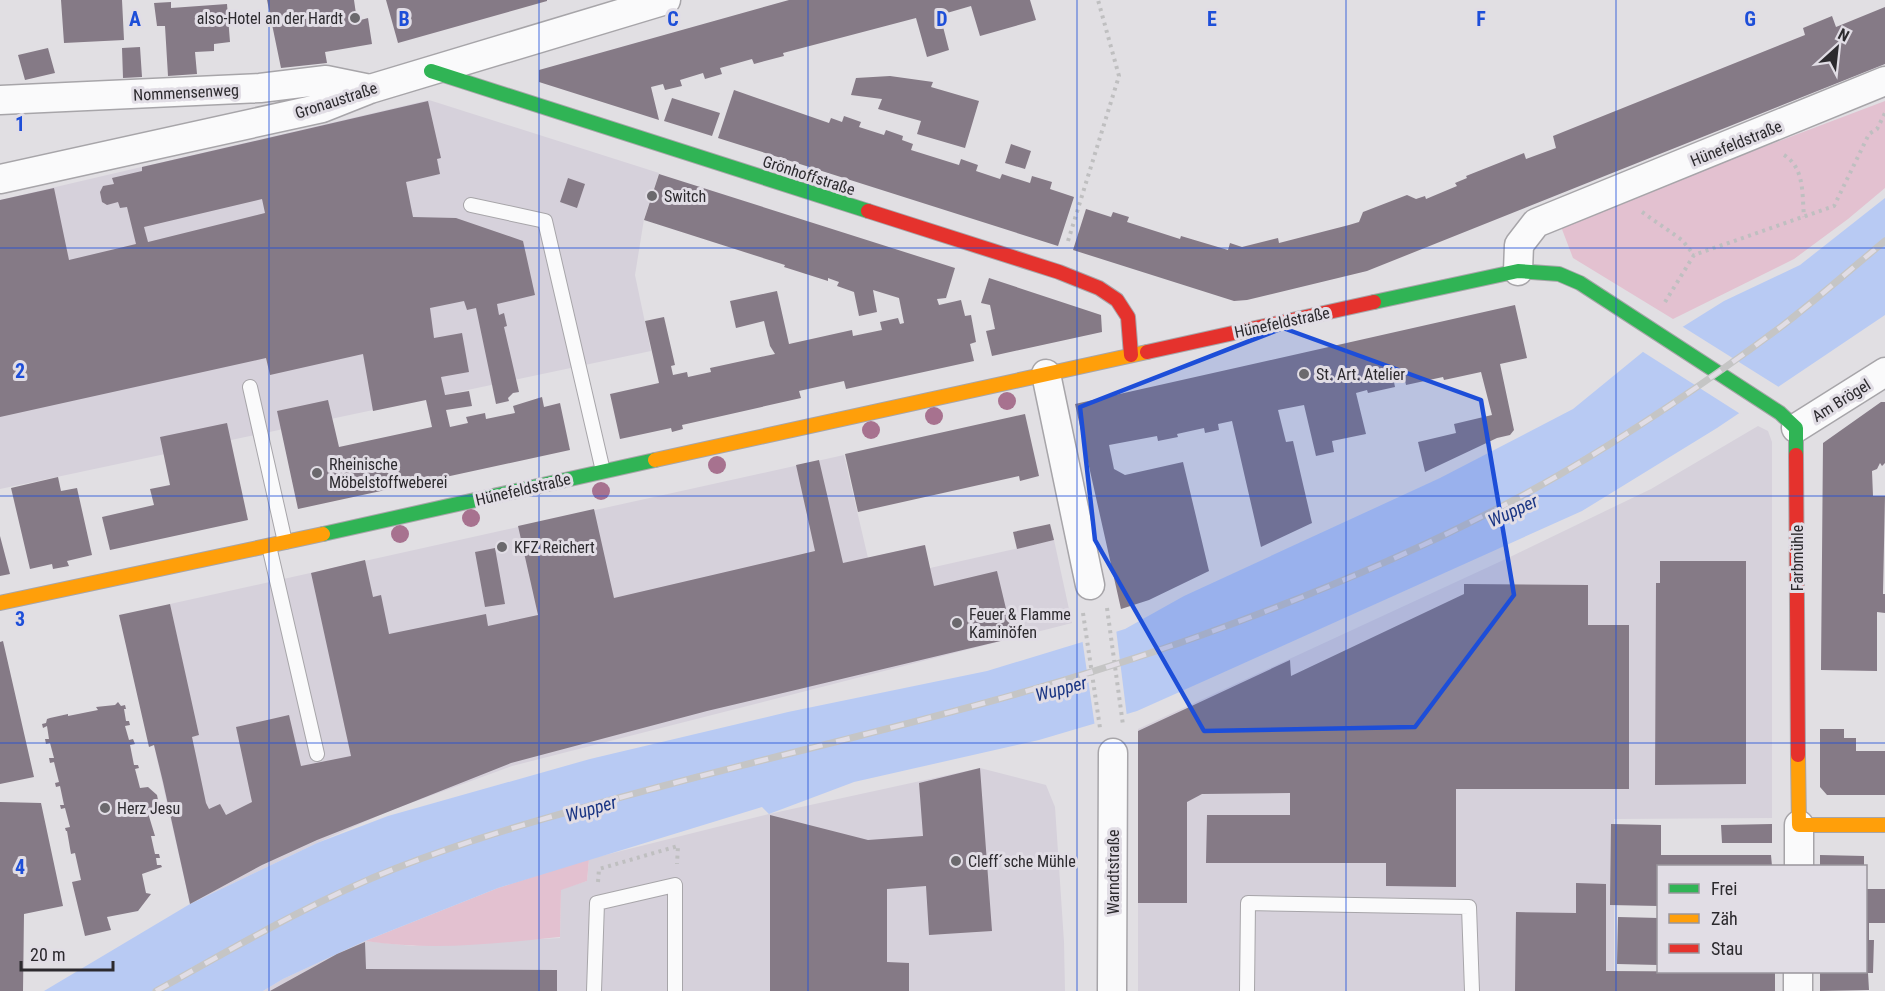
<svg xmlns="http://www.w3.org/2000/svg" width="1885" height="991" viewBox="0 0 1885 991" font-family="'Roboto Condensed',sans-serif">
<style>
.built{fill:#d6d1db}
.green{fill:#e3c1d0}
.water{fill:#b8caf3}
.pier{fill:#e1dfe3}
.building{fill:#857a86;fill-rule:evenodd}
.lines{fill:none;stroke-linecap:round;stroke-linejoin:round}
.lane-casing{stroke:#a7a5a9;stroke-width:16}
.street-casing{stroke:#a7a5a9;stroke-width:31}
.fast-casing{stroke:#a7a5a9;stroke-width:16}
.slow-casing{stroke:#a7a5a9;stroke-width:16}
.jam-casing{stroke:#a7a5a9;stroke-width:16}
.path{stroke:#bfbfc0;stroke-width:4;stroke-dasharray:3 4.5;stroke-linecap:butt}
.lane{stroke:#fafafb;stroke-width:14}
.street{stroke:#fafafb;stroke-width:28}
.fast{stroke:#30b455;stroke-width:14}
.slow{stroke:#ff9f0a;stroke-width:14}
.jam{stroke:#e5322d;stroke-width:14}
.rail-casing{stroke:#c5c5c5;stroke-width:7}
.rail{stroke:#e1dde5;stroke-width:4.5;stroke-dasharray:14;stroke-linecap:butt}
.tree{fill:#a7728f}
.marked{fill:#1d4ed8;fill-opacity:0.2;stroke:#1d4ed8;stroke-width:4.5;stroke-linejoin:round}
.grid{fill:none;stroke:#1d4ed8;stroke-width:1.5;stroke-opacity:0.55}
.poi-dot{fill:#6b696d;stroke:#e1dde5;stroke-width:2}
.labels{text-anchor:middle;stroke-width:6;stroke-linejoin:round;paint-order:stroke}
.poi-label{font-size:16px;fill:#2c2a2e;stroke:#e1dde5;text-anchor:start}
.street-label{font-size:16px;fill:#2c2a2e;stroke:#e1dde5}
.water-label{font-size:18px;font-style:italic;fill:#193483;stroke:#e1dde5}
.grid-label{font-size:20px;text-anchor:middle;font-weight:bold;fill:#1d4ed8;stroke:#e1dde5;stroke-width:6;stroke-linejoin:round;paint-order:stroke}
</style>
<rect width="100%" height="100%" fill="#e1dfe3"/>
<path class="built" d="M429 100 659 173 644 219 635 275 651 351 0 489V200Z
M1758 426 1768 431 1772 442V818L1614 819V991H1138V729L1510 557 1651 489Z
M844 455 868 558 924 545 930 568 1054 540 1072 623 512 766 389 811 317 843 190 904 154 746 198 735 170 604Z
M980 768 1046 785 1055 807 1064 942 1065 991H263L283 979 365 941 413 946 560 938 561 889 587 881 589 859 769 814Z"/>
<path class="green" d="M1885 101V188L1848 219 1794 259 1673 319 1573 258 1560 224Z
M589 859 587 881 561 890 560 937C492 944 433 951 365 941L498 888Z"/>
<path class="water" d="M1885 198V315L1717 428 1582 511 1222 673 1137 711 1039 740 854 782 769 814 762 807 498 888 365 941 283 979 263 991H44L190 904 317 843 388 816 590 759 788 712 987 671 1125 629 1184 596 1440 478 1573 409 1644 351 1724 301 1800 265Z"/>
<path class="pier" d="M1680 325 1782 389 1742 415 1640 350Z
M1116 629 1127 717 1095 727 1082 638Z"/>
<path class="building" d="M61 0H122L124 40 64 43Z
M267 0H354L357 21 368 18 372 44 325 52 327 63 281 68Z
M386 0H547V1L398 43Z
M789 0H1030L1036 20 980 36 971 6 940 15 949 50 927 57 916 18 783 53 784 56 754 64 752 59 720 68 722 74 705 79 703 73 680 80 682 86 665 90 663 84 651 87 659 120 539 82V70Z
M171 2V8L227 4 230 42 214 44V51L195 52 197 74 168 76 165 26H157L154 3Z
M1885 7V64L1367 271 1247 300 1234 301 1073 250 1086 209 1111 217 1113 212 1129 217 1127 222 1180 239 1181 236 1228 250 1230 243 1242 247 1278 238 1279 243 1349 225 1359 222 1363 212 1407 195 1416 199 1425 196 1426 199 1457 186 1455 183 1467 178 1466 176 1524 153 1526 159 1556 148 1553 136 1805 35 1803 28 1832 16 1836 27Z
M140 47 142 77 123 78 122 48Z
M48 48 55 73 25 80 18 55Z
M890 76 933 82 931 87 979 101 965 148 917 134 921 121 878 109 882 99 851 95 856 78Z
M734 90 829 123 831 118 842 122 844 116 861 122 859 127 884 135 886 130 903 136 902 140 913 144 911 150 959 165 961 159 978 165 976 171 1000 179 1002 174 1030 183 1032 176 1052 182 1050 189 1074 197 1058 246 718 138Z
M672 98 720 113 712 136 664 121Z
M428 101 441 158 437 159 440 174 406 182 413 217 456 218 523 241 535 295 497 304 499 315 504 313 507 326 504 327 519 392 513 393 508 398 509 401 496 404 476 308 467 310 464 301 430 308 434 338 462 333 469 372 441 377 445 395 469 391 472 406 446 410 450 427 468 423 466 417 485 413 486 419 515 413 513 406 542 397 544 407 560 403 570 450 298 509 277 411 328 400 339 447 432 427 426 400 373 411 363 354 270 375 266 358 0 417V200L54 188 69 260 136 244 127 207 120 208 118 202 107 205 102 202 100 192 103 186 114 184 112 178 142 171V167ZM262 199 265 213 148 242 144 227Z
M1011 144 1031 151 1025 169 1005 163Z
M659 174 955 268 946 298 937 299 939 305 961 300 965 316 971 315 976 342 970 344 974 361 846 389 844 381 799 391 801 398 682 425 683 429 672 432 671 428 620 439 610 394 659 383 645 321 664 317 675 365 671 366 673 375 687 372 688 377 711 372 710 368 775 354 770 346 764 321 736 328 730 301 777 291 789 344 852 330 853 336 882 330 880 322 898 318 900 324 904 323 899 298 873 290 877 312 859 316 854 292 837 286 839 282 828 278V281L784 267 785 265 644 220Z
M568 178 585 184 577 208 560 202Z
M989 278 1101 315 1102 332 992 356 986 331 995 329 990 305 981 303Z
M1515 305 1527 358 1500 364 1514 430 1510 435 1497 438 1425 472 1418 442 1456 433 1454 424 1492 415 1481 372 1444 380 1443 377 1406 385 1405 380 1394 382 1395 387 1368 393 1367 390 1356 393 1366 434 1332 441 1334 452 1316 456 1304 405 1278 410 1286 442 1293 441 1312 523 1261 547 1232 421 1218 424 1219 430 1205 433 1204 428 1177 434 1178 437 1158 441 1157 436 1109 445 1114 469 1125 475 1183 462 1209 571 1149 600 1121 609 1075 404Z
M1881 402H1885V463L1882 466 1880 463 1877 469 1872 471 1873 496H1885L1883 594H1885V613L1877 612V671L1821 670 1823 443Z
M1025 414 1039 476 1020 481 1019 476 858 512 845 454Z
M227 423 248 520 110 550 102 517 154 505 150 489 170 485 160 437Z
M819 460 843 563 925 545 934 586 997 571 1013 638 707 711 511 763 317 840 262 865 190 904 163 782 154 745 149 747 119 615 170 604 199 735 192 737 206 803 209 809 220 804 226 815 252 802 236 727 289 715 301 766 351 756 311 573 365 560 373 597 381 595 389 634 486 614 488 626 538 615 518 526 594 509 614 598 815 551 796 465Z
M58 477 61 491 77 488 92 555 67 561 69 566 53 569 52 564 30 569 11 488Z
M1050 524 1054 540 1017 549 1013 532Z
M0 536 10 574 0 576Z
M495 548 505 604 485 607 475 552Z
M1660 561H1746V784L1655 785 1656 583H1660Z
M1464 584 1588 585V625H1629V789H1456V887L1386 886V863H1206L1207 815H1290V793L1202 794 1187 802V903H1138V731L1290 660 1291 676 1464 594Z
M3 641 34 777 0 784V642Z
M118 702 121 706 125 705 126 709H124L126 721H129L130 725 125 726 129 740 133 739 135 744 130 745 134 765H138L139 768 135 769 140 788 148 787 157 795 160 810 148 813 155 836H151L155 854H159L160 858H156L157 865H161L162 867 142 874 146 893 151 894 138 911 107 917 111 930 85 936 72 882 81 880 75 853 71 854 67 831H66L65 828 70 827 65 808 61 809 60 805H64L60 786 56 787 55 783 59 782 54 762 50 763 49 758H54L50 743 46 744 45 739H49L47 726 43 728 42 724 46 723 47 719 50 718 68 714V716L98 710 96 707 115 705Z
M1820 729H1844V738H1856V751H1885V795H1827L1820 787Z
M980 768 992 931 929 935 926 886 887 889V962L909 963V991H770V815L868 840 923 836 919 783Z
M0 802 41 803 63 906 24 914 23 991H0Z
M1611 824 1661 825V855H1771L1772 866H1658V906L1610 905Z
M1772 824V843H1722L1721 825Z
M1820 855 1864 856V866H1820Z
M1576 883 1606 884V971L1775 972V991H1515L1516 912 1576 913Z
M1866 889H1885V923H1869V940H1874L1873 973H1868L1869 990 1820 991V972H1866Z
M1618 917 1658 918V965L1617 964Z
M365 942 366 969 557 970V991H270L337 954Z"/>
<g class="lines">
<defs>
<path id="lane" d="M471 205 545 221 603 471
M250 387 285 542
M269 546 317 754
M594 991 597 903 675 885V991
M1247 991 1248 903 1469 907 1472 991"/>
<path id="street" d="M0 100 260 88 326 80 370 89
M0 179 322 108 370 89 666 0
M1518 271 1519 245 1536 223 1885 81
M1046 374 1090 585
M1796 428 1885 372
M1799 866V825
M1112 991 1113 753
M1798 991V972"/>
<path id="fast" d="M431 71 868 211
M1374 302 1518 271 1559 274 1580 283 1780 413 1796 428V455
M323 534 655 460"/>
<path id="slow" d="M655 460 1147 352
M0 603 323 534
M1798 755 1799 825H1885"/>
<path id="jam" d="M868 211 1059 272 1099 288 1117 300 1128 317 1131 355
M1147 352 1374 302
M1796 455 1798 755"/>
</defs>
<use href="#lane" class="lane-casing"/>
<use href="#street" class="street-casing"/>
<use href="#fast" class="fast-casing"/>
<use href="#slow" class="slow-casing"/>
<use href="#jam" class="jam-casing"/>
<path class="path" d="M1784 155C1805 168 1802 195 1804 217
M1642 212 1682 240 1694 255
M1068 241 1119 76 1098 0
M1665 302 1694 255 1834 206 1869 134 1877 129 1885 113
M1107 608 1123 725
M1083 613 1100 728
M598 882 599 869 678 846 677 864"/>
<use href="#lane" class="lane"/>
<use href="#street" class="street"/>
<use href="#fast" class="fast"/>
<use href="#slow" class="slow"/>
<use href="#jam" class="jam"/>
<defs>
<path id="rail" d="M156 991C234 948 311 902 394 869 480 835 570 811 659 787 840 739 1025 699 1202 635 1324 591 1446 540 1559 475 1636 430 1711 379 1782 326 1817 299 1851 269 1885 241"/>
</defs>
<use href="#rail" class="rail-casing"/>
<use href="#rail" class="rail"/>
</g>
<g class="tree">
<circle cx="1007" cy="401" r="9"/>
<circle cx="934" cy="416" r="9"/>
<circle cx="871" cy="430" r="9"/>
<circle cx="717" cy="465" r="9"/>
<circle cx="601" cy="491" r="9"/>
<circle cx="471" cy="518" r="9"/>
<circle cx="400" cy="534" r="9"/>
</g>
<path class="marked" d="M1283 328 1481 400 1514 595 1415 727 1204 731 1095 540 1080 407Z"/>
<path class="grid" d="M269 0V991M539 0V991M808 0V991M1077 0V991M1346 0V991M1616 0V991M0 248H1885M0 496H1885M0 743H1885"/>
<g class="poi-dot">
<circle cx="355" cy="18" r="6"/>
<circle cx="652" cy="196" r="6"/>
<circle cx="1304" cy="374" r="6"/>
<circle cx="317" cy="473" r="6"/>
<circle cx="502" cy="547" r="6"/>
<circle cx="957" cy="623" r="6"/>
<circle cx="105" cy="808" r="6"/>
<circle cx="956" cy="861" r="6"/>
</g>
<g class="labels">
<g class="poi-label">
<text x="343" y="24" text-anchor="end">also-Hotel an der Hardt</text>
<text x="664" y="202">Switch</text>
<text x="1316" y="380">St. Art. Atelier</text>
<text x="329" y="470">Rheinische<tspan x="329" dy="18">Möbelstoffweberei</tspan></text>
<text x="514" y="553">KFZ Reichert</text>
<text x="969" y="620">Feuer &amp; Flamme<tspan x="969" dy="18">Kaminöfen</tspan></text>
<text x="117" y="814">Herz Jesu</text>
<text x="968" y="867">Cleff´sche Mühle</text>
</g>
<g class="street-label">
<text transform="translate(186 92) rotate(-3)" y="6">Nommensenweg</text>
<text transform="translate(336 100) rotate(-18)" y="6">Gronaustraße</text>
<text transform="translate(1736 143) rotate(-22)" y="6">Hünefeldstraße</text>
<text transform="translate(809 175) rotate(18)" y="6">Grönhoffstraße</text>
<text transform="translate(1282 322) rotate(-12)" y="6">Hünefeldstraße</text>
<text transform="translate(1841 400) rotate(-32)" y="6">Am Brögel</text>
<text transform="translate(523 489) rotate(-13)" y="6">Hünefeldstraße</text>
<text transform="translate(1797 558) rotate(-90)" y="6">Farbmühle</text>
<text transform="translate(1113 872) rotate(-90)" y="6">Warndtstraße</text>
</g>
<g class="water-label">
<text transform="translate(1513 511) rotate(-25)" y="6">Wupper</text>
<text transform="translate(1061 689) rotate(-15)" y="6">Wupper</text>
<text transform="translate(591 809) rotate(-16)" y="6">Wupper</text>
</g>
</g>
<g class="grid-label">
<text x="135" y="26">A</text>
<text x="404" y="26">B</text>
<text x="673" y="26">C</text>
<text x="942" y="26">D</text>
<text x="1212" y="26">E</text>
<text x="1481" y="26">F</text>
<text x="1750" y="26">G</text>
<text x="20" y="131">1</text>
<text x="20" y="378">2</text>
<text x="20" y="626">3</text>
<text x="20" y="874">4</text>
</g>
<rect x="1657" y="865" width="210" height="108" fill="#e1dde5" stroke="#99959c" stroke-width="1.5"/>
<rect x="1669" y="884" width="30" height="9" fill="#30b455" stroke="#99959c" stroke-width="1.5"/>
<text x="1711" y="895" font-size="18" fill="#2c2a2e">Frei</text>
<rect x="1669" y="914" width="30" height="9" fill="#ff9f0a" stroke="#99959c" stroke-width="1.5"/>
<text x="1711" y="925" font-size="18" fill="#2c2a2e">Zäh</text>
<rect x="1669" y="944" width="30" height="9" fill="#e5322d" stroke="#99959c" stroke-width="1.5"/>
<text x="1711" y="955" font-size="18" fill="#2c2a2e">Stau</text>
<g transform="translate(1837 48) rotate(27)" stroke="#e1dde5" stroke-width="4.5" paint-order="stroke">
<path d="M0-4.5L10 22L0 15L-10 22Z" fill="#2c2a2e"/>
<text y="-9" font-size="16" font-weight="bold" text-anchor="middle" fill="#2c2a2e">N</text>
</g>
<path d="M21 961v9h92v-9" fill="none" stroke="#2c2a2e" stroke-width="3"/>
<text x="30" y="961" font-size="18" fill="#2c2a2e" stroke="#e1dde5" stroke-width="4.5" paint-order="stroke">20 m</text>
</svg>
